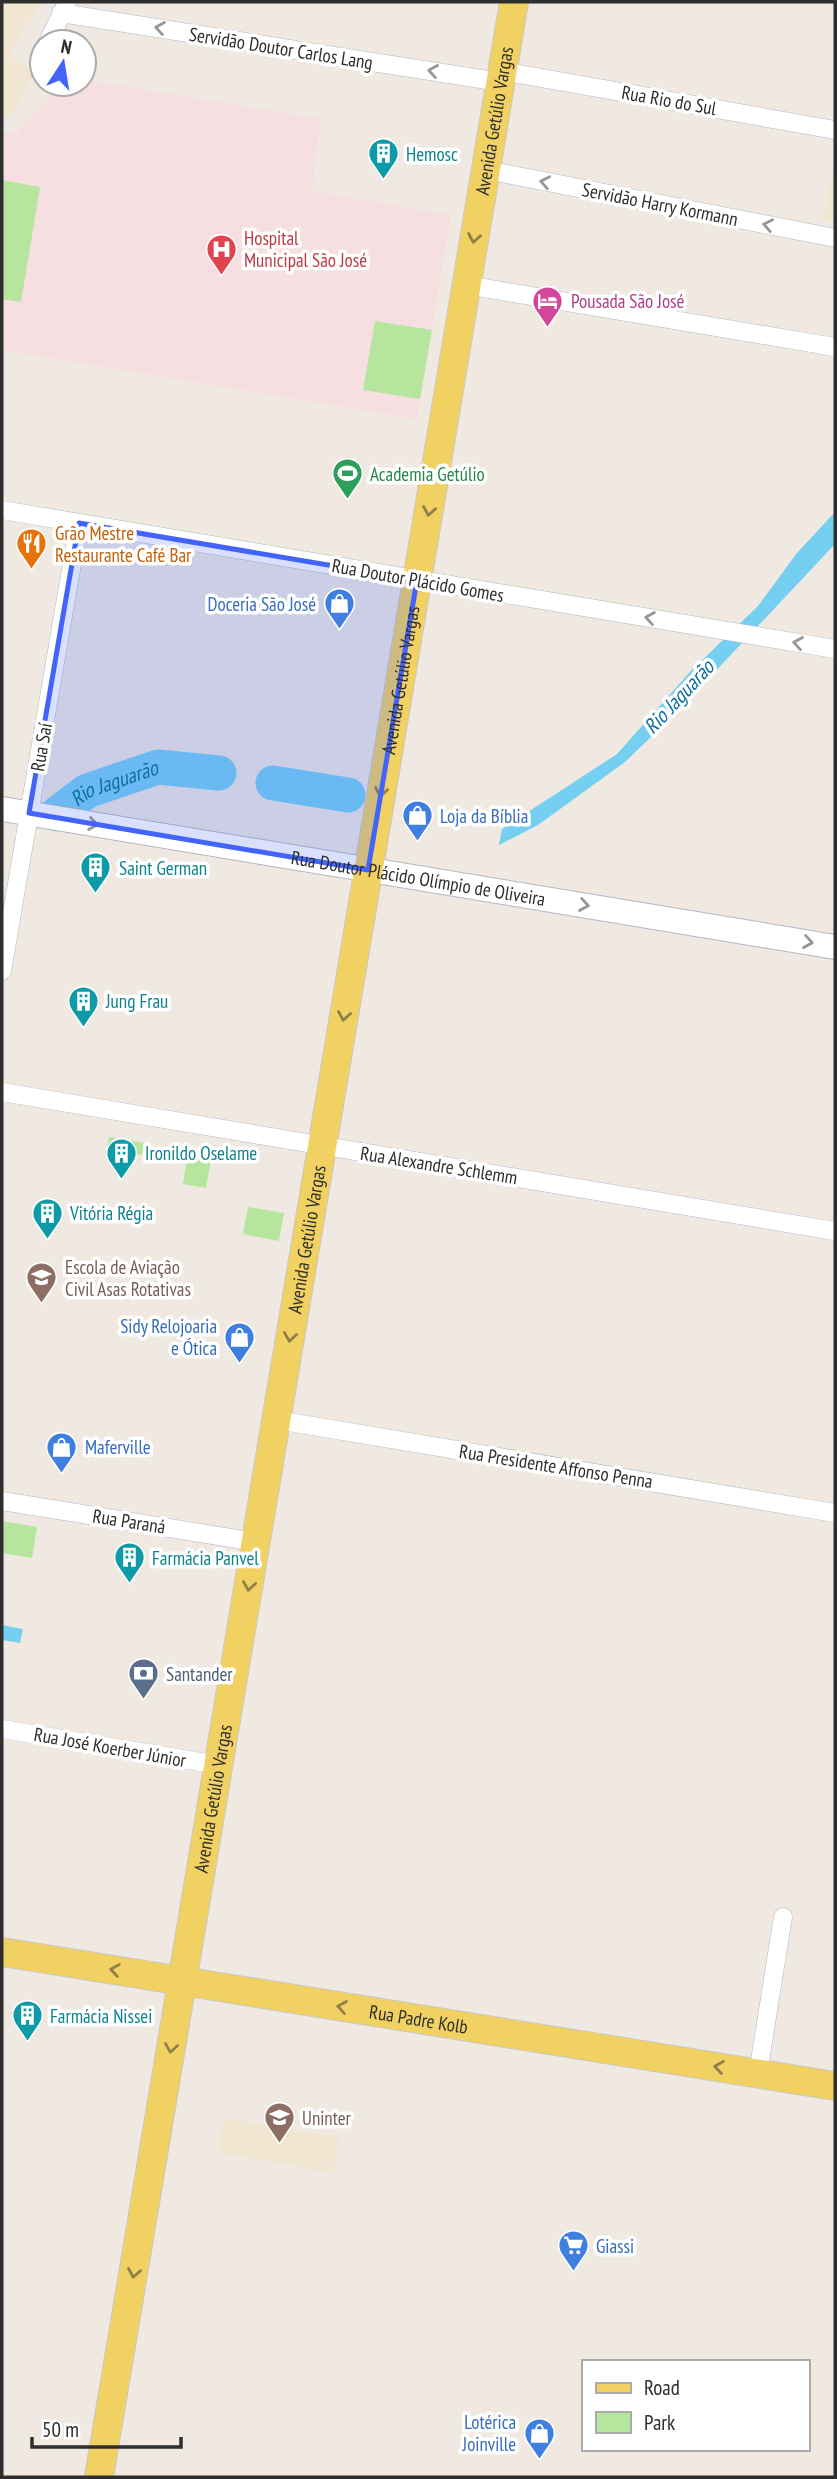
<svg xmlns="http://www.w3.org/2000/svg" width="837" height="2479" viewBox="0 0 837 2479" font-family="'PT Sans Narrow',sans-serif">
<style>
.education{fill:#f0e6d1}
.medical{fill:#f5dfe0}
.green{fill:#b6e59e}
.water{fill:#75cff0}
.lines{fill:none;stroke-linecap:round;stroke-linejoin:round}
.river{stroke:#75cff0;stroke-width:35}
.minor-casing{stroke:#b4b7c1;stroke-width:19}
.secondary-casing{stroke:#b4b7c1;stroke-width:26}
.primary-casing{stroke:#c9c9c9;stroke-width:30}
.minor{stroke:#fff;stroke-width:18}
.secondary{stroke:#fff;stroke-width:24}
.primary{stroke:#f2d163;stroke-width:28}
.oneway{stroke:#969696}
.oneway2{stroke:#908048}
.marked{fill:#4264fb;fill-opacity:0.2;stroke:#4264fb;stroke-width:5;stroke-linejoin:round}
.labels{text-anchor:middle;stroke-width:7;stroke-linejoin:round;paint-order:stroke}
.street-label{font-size:19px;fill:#2e2e2e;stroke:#fff}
.culture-label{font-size:19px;fill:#0d838f;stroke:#fff;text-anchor:start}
.health-label{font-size:19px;fill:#be3a42;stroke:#fff;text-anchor:start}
.hotel-label{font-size:19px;fill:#b23c85;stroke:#fff;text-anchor:start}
.leisure-label{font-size:19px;fill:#27864d;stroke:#fff;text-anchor:start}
.food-label{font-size:19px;fill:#c56008;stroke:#fff;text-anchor:start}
.shop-label{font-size:19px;fill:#366cbe;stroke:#fff;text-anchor:end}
.education-label{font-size:19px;fill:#785e54;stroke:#fff;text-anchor:start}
.service-label{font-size:19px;fill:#4e5e75;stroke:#fff;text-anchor:start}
.water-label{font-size:21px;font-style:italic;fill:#0d6fa3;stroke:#fff}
</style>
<rect width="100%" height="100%" fill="#efe9e1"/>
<path class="education" d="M2 2H41L8 56 36 72 14 112 2 119Z
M835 160V223L823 220Z
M224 2118 339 2137 333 2173 218 2153Z"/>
<path class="medical" d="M84 80 321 119 312 191 451 215 417 419 2 350V132L16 134 62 84H84Z"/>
<path class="green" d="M2 180 40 187 21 302 2 299Z
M375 321 432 330 420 399 363 390Z
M109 1137 144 1143 142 1155 107 1149Z
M188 1151 212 1154 206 1188 183 1184Z
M248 1207 284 1213 279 1241 243 1234Z
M2 1521 37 1527 32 1558 2 1553Z"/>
<path class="water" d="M835 512V544L680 709 625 762 538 825 499 845 502 829 617 754 690 672 758 606 797 553Z
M2 1625 23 1629 20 1643 2 1640Z"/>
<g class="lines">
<g class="river">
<path d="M273 783 348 795"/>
<path id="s1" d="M57 814 87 791 158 767 219 773"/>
</g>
<defs>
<path id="minor" d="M61 13 500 82
M48 42 66 5
M502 71 835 130
M486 170 835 238
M466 285 835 347
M2 510 835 649
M2 971 79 523
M2 1092 835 1231
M277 1420 835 1513
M2 1501 256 1542
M2 1729 219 1765
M758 2073 783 1917"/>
<g id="secondary">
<path id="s2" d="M2 809 835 947"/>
</g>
<g id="primary">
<path id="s3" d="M2 1952 835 2086"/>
<path id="s4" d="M99 2477 514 2"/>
</g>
</defs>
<use href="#minor" class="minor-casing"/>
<use href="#secondary" class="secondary-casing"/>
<use href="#primary" class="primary-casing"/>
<use href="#minor" class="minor"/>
<use href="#secondary" class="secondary"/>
<use href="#primary" class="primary"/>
</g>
<defs><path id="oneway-chevron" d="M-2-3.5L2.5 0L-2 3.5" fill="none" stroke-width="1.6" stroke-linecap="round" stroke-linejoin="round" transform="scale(1.75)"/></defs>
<g class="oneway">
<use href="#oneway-chevron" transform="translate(160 28) rotate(-171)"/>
<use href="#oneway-chevron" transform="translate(433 71) rotate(-171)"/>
<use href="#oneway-chevron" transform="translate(545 182) rotate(-169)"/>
<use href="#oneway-chevron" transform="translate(768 225) rotate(-169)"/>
<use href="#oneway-chevron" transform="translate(650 618) rotate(-171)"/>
<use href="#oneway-chevron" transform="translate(798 643) rotate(-170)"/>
<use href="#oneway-chevron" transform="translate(93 824) rotate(9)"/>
<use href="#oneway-chevron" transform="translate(584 905) rotate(10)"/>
<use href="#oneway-chevron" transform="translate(808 942) rotate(9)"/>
</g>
<g class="oneway2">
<use href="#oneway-chevron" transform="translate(474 238) rotate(100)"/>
<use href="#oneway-chevron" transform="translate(429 511) rotate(100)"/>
<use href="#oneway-chevron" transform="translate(381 792) rotate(100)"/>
<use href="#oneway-chevron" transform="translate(344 1016) rotate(99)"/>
<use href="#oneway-chevron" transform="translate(290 1337) rotate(99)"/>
<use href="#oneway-chevron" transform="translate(249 1586) rotate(99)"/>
<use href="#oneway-chevron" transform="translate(115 1970) rotate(-171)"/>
<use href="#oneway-chevron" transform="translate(342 2007) rotate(-171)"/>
<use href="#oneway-chevron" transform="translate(171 2048) rotate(99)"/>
<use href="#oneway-chevron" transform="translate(719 2067) rotate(-171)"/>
<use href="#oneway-chevron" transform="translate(134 2273) rotate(100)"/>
</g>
<path class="marked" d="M79 523 417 580 368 870 29 813Z"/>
<defs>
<symbol id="building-pin" viewBox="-11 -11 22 30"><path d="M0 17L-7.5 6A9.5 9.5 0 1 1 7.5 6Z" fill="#0f9aa8" stroke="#fff"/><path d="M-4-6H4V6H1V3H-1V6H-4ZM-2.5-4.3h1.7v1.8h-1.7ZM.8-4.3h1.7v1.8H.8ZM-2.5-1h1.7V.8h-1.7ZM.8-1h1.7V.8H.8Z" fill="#fff"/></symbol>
<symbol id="hospital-pin" viewBox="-11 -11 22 30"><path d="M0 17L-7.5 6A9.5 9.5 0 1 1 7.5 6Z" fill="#e0444e" stroke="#fff"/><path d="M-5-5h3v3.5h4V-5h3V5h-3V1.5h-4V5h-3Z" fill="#fff"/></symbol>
<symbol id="hotel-pin" viewBox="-11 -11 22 30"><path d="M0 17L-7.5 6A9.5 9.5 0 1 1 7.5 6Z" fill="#d1479c" stroke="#fff"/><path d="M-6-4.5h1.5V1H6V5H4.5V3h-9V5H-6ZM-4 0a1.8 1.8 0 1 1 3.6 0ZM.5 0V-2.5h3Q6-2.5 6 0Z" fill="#fff"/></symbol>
<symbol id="stadium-pin" viewBox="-11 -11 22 30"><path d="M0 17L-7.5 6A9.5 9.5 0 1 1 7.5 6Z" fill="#2e9e5b" stroke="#fff"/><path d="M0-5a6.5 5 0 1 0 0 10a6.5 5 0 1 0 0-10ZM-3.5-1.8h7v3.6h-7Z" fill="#fff"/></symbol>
<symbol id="restaurant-pin" viewBox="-11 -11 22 30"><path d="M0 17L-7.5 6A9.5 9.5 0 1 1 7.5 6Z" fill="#e8710a" stroke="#fff"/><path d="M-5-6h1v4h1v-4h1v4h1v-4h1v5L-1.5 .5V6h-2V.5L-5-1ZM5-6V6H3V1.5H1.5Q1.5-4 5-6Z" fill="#fff"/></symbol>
<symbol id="shop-pin" viewBox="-11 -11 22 30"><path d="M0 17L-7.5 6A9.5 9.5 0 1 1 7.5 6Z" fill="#3f7fe0" stroke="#fff"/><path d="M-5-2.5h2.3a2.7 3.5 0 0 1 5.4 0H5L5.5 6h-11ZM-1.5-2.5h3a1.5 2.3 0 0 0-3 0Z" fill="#fff"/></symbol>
<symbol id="university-pin" viewBox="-11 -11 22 30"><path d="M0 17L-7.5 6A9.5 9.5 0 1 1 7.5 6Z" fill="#8d6e63" stroke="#fff"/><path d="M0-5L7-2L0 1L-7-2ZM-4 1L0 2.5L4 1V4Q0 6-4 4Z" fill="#fff"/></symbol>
<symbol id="bank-pin" viewBox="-11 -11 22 30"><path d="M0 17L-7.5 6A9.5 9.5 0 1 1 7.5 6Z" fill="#5c6f8a" stroke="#fff"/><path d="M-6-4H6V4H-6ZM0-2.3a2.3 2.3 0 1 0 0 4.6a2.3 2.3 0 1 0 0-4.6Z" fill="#fff"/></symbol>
<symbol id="school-pin" viewBox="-11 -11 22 30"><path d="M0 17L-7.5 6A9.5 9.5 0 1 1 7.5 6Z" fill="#8d6e63" stroke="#fff"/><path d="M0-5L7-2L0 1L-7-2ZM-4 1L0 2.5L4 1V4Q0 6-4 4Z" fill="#fff"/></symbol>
<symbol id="supermarket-pin" viewBox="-11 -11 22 30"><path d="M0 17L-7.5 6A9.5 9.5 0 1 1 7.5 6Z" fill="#3f7fe0" stroke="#fff"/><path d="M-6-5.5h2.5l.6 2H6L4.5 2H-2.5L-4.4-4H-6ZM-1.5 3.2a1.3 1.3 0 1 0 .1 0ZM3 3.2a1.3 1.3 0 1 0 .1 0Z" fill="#fff"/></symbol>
</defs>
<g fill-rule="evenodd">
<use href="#building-pin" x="366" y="136" width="35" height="47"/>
<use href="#hospital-pin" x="204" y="232" width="35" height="47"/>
<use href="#hotel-pin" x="530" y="284" width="35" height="47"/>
<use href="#stadium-pin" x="330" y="456" width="35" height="47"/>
<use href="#restaurant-pin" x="14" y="526" width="35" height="47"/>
<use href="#shop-pin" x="322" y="586" width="35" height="47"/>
<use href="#shop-pin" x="400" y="798" width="35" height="47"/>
<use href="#building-pin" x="78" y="850" width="35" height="47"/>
<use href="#building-pin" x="66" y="984" width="35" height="47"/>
<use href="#building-pin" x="104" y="1136" width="35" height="47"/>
<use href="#building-pin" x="30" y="1196" width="35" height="47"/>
<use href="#university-pin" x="24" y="1260" width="35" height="47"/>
<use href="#shop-pin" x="222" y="1320" width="35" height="47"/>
<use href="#shop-pin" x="44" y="1430" width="35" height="47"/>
<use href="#building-pin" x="112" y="1540" width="35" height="47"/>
<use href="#bank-pin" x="126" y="1656" width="35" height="47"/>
<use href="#building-pin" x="10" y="1998" width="35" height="47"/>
<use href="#school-pin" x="262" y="2100" width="35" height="47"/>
<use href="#supermarket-pin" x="556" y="2228" width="35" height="47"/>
<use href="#shop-pin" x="522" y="2416" width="35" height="47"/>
</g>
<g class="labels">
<g class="street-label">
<text transform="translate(281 48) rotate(9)" y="7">Servidão Doutor Carlos Lang</text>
<text transform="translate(669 100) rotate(10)" y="7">Rua Rio do Sul</text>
<text dy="7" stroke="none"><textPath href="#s4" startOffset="2389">Avenida Getúlio Vargas</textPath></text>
<text transform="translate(660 204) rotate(11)" y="7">Servidão Harry Kormann</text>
<text transform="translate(418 580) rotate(10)" y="7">Rua Doutor Plácido Gomes</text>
<text dy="7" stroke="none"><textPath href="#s4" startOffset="1822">Avenida Getúlio Vargas</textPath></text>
<text transform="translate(41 747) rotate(-80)" y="7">Rua Saí</text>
<text dy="7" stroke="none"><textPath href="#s2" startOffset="422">Rua Doutor Plácido Olímpio de Oliveira</textPath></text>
<text transform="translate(439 1165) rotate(9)" y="7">Rua Alexandre Schlemm</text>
<text dy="7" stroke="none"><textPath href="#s4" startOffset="1255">Avenida Getúlio Vargas</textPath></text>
<text transform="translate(556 1466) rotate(9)" y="7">Rua Presidente Affonso Penna</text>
<text transform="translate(129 1521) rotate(9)" y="7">Rua Paraná</text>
<text transform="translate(110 1747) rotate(10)" y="7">Rua José Koerber Júnior</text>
<text dy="7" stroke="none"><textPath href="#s4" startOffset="688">Avenida Getúlio Vargas</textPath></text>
<text dy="7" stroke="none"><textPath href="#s3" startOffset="422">Rua Padre Kolb</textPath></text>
</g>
<g class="culture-label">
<text x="406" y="161">Hemosc</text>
<text x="119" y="875">Saint German</text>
<text x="106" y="1008">Jung Frau</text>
<text x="145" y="1160">Ironildo Oselame</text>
<text x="70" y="1220">Vitória Régia</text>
<text x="152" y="1565">Farmácia Panvel</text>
<text x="50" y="2023">Farmácia Nissei</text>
</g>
<g class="health-label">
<text x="244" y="245">Hospital<tspan x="244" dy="22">Municipal São José</tspan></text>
</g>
<g class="hotel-label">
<text x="571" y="308">Pousada São José</text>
</g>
<g class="leisure-label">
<text x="370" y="481">Academia Getúlio</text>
</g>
<g class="food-label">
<text x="55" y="540">Grão Mestre<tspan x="55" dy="22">Restaurante Café Bar</tspan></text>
</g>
<g class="shop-label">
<text x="316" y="611">Doceria São José</text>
<text x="440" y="823" text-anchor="start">Loja da Bíblia</text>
<text x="217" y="1333">Sidy Relojoaria<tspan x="217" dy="22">e Ótica</tspan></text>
<text x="85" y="1454" text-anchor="start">Maferville</text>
<text x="596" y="2253" text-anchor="start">Giassi</text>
<text x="516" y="2429">Lotérica<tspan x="516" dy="22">Joinville</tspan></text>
</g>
<g class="education-label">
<text x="65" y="1274">Escola de Aviação<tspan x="65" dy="22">Civil Asas Rotativas</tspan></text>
<text x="302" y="2125">Uninter</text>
</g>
<g class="service-label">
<text x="166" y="1681">Santander</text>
</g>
<g class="water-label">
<text transform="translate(679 697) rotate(-47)" y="7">Rio Jaguarão</text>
<text dy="7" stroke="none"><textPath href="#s1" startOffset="66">Rio Jaguarão</textPath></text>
</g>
</g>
<rect width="837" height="2479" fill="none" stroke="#2e2e2e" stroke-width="7"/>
<rect x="582" y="2360" width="228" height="91" fill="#ffffff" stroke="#ababab" stroke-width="2"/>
<rect x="596" y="2383" width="35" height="10" fill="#f2d163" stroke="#ababab" stroke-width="2"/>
<text x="644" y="2395" font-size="21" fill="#2e2e2e">Road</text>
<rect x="596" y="2412" width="35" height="21" fill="#b6e59e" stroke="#ababab" stroke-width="2"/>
<text x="644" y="2430" font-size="21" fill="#2e2e2e">Park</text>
<g transform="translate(63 63) rotate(12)"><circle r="33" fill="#ffffff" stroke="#ababab" stroke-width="2"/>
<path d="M0-5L12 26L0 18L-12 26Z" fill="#4264fb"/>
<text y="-10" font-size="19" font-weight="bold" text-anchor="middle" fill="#2e2e2e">N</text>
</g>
<path d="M32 2437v10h149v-10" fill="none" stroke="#2e2e2e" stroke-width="3.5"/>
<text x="42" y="2437" font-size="21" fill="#2e2e2e" stroke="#ffffff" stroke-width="5" paint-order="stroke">50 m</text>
</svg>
